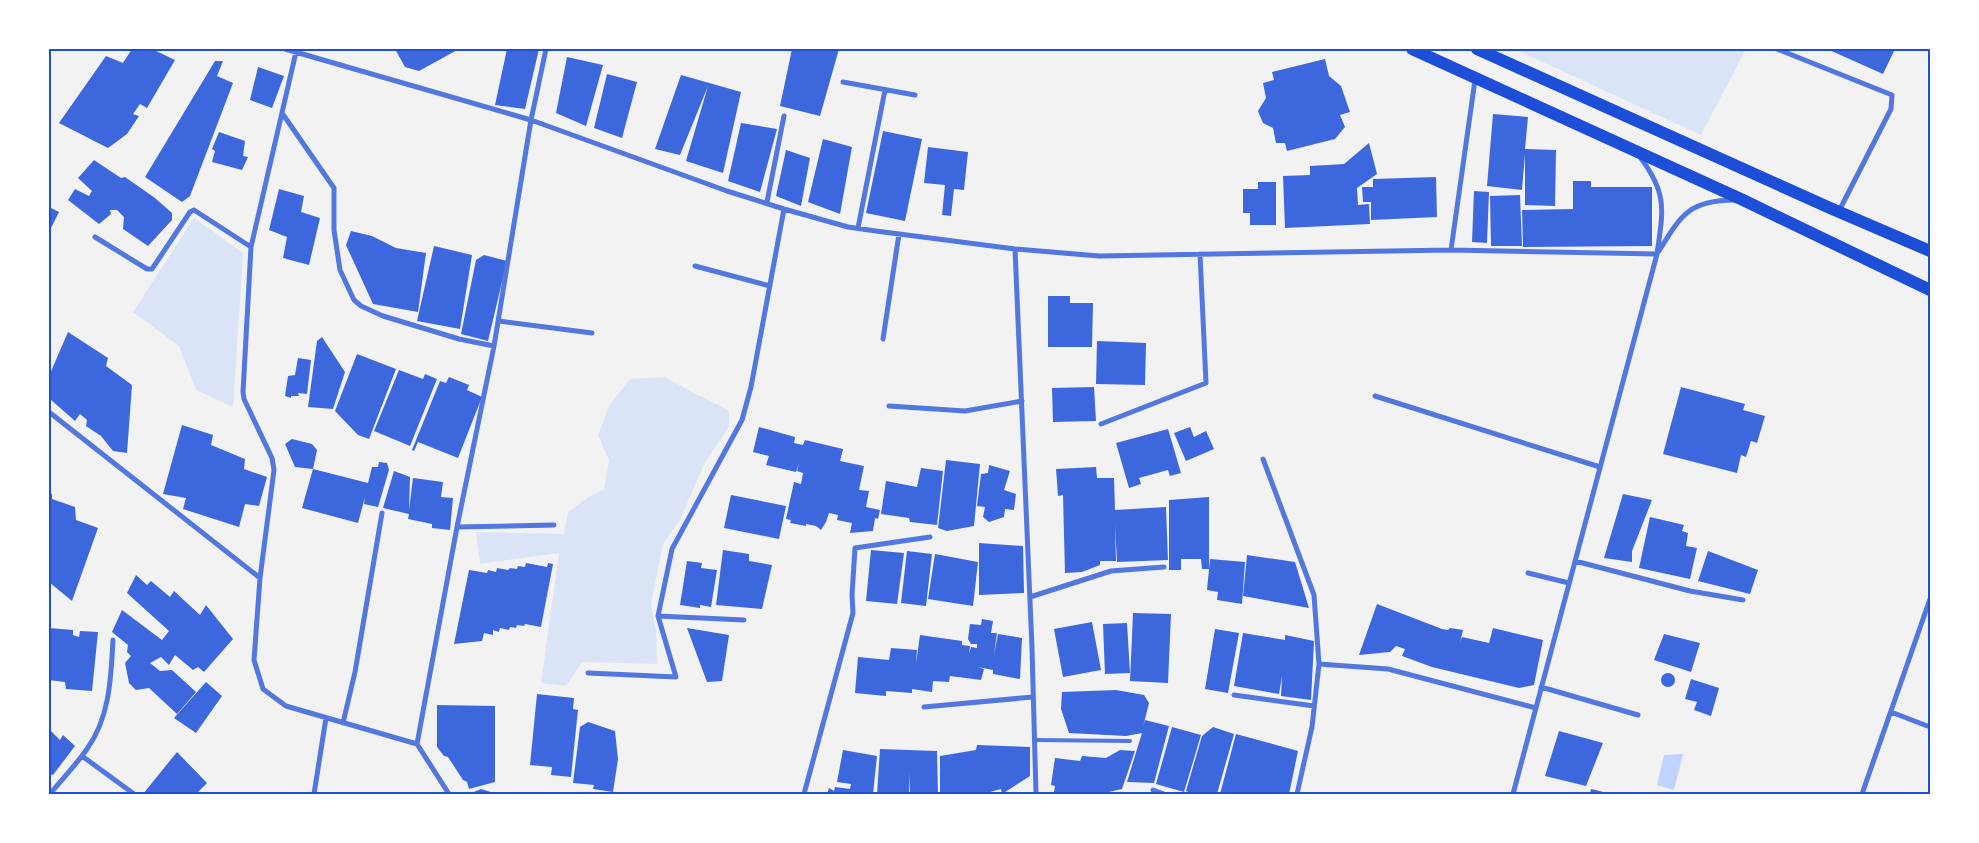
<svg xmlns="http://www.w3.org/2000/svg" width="1979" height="843" viewBox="0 0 1979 843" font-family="'Crimson Pro',serif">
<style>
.green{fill:#dbe4f7}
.water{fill:#bfd3fe}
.building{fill:#3d67dc}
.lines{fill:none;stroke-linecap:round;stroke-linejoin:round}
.service{stroke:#5277de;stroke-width:4}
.minor{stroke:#5277de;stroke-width:5}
.primary{stroke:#1d4ed8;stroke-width:12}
.neatline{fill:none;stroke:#1d4ed8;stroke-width:2}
</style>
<rect width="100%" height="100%" fill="#f2f2f2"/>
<path class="green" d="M1514 49H1746L1701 135Z
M194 218 243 253 233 407 196 390 179 346 133 312Z
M664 377 729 411V427L705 462 680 520 663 544 651 604 656 631 657 664 582 662 566 686 541 683 559 553 480 564 476 532 564 534 568 512 590 496 604 490 609 460 598 435 610 404 630 379Z"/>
<path class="water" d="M1683 754 1674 790 1657 785 1664 755Z"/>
<path class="building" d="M132 49H152L175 60 147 108 140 104 133 114 139 116 127 134 108 148 59 123 106 56 123 63Z
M395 49H459L419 71 405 67Z
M507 49H539L525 109 495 105Z
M792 49H839L820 116 780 106Z
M1827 49H1895L1883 74Z
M567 57 603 65 586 126 556 113Z
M1325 59 1329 76 1341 86 1350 112 1340 115 1345 127 1335 139 1287 151 1285 143H1276L1273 128 1263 123 1258 111 1266 98 1263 83 1274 80 1272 72Z
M215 61H223L217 76 233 83 190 196 182 202 145 177Z
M258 67 284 76 272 108 250 100Z
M607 74 637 82 622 138 594 128Z
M681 75 741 92 723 173 686 161 708 86 680 155 655 149Z
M1493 114 1528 117 1525 149 1556 150 1555 206 1525 205V154L1522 190 1487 186Z
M741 123 777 129 760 192 728 181Z
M883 131 922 139 905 221 866 213Z
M219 132 245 141 243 156 248 157 242 170 212 162 215 151 212 149Z
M823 139 852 147 840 214 808 202Z
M1369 143 1377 174 1357 188 1358 205 1369 204 1370 224 1285 228 1283 176 1310 175V166L1344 164Z
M928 147 968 152 964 190 954 189 951 216 942 215 945 185 924 183Z
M786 150 810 158 801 206 776 196Z
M94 160 121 178 125 177 155 198 172 213V220L148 246 123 229 124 217 117 210H110L111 214 99 224 68 200 75 189 89 196 92 191 78 178Z
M1436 177 1437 217 1371 220V202H1363L1362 187H1373V179Z
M1573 181H1591V187H1652V246L1523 247 1522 210 1573 209Z
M1258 182H1276V225H1250V213H1243V189H1258Z
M279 189 304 196 301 212 320 218 309 265 283 258 287 237 269 230Z
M1474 191 1489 192 1487 243 1472 242Z
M1520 195 1522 246H1491L1490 196Z
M49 207 59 212 49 232Z
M351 231 372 236 396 248 426 253 418 312 373 304 346 245Z
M434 246 472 255 460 329 417 321Z
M484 255 507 261 488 341 461 334 476 260Z
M1048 296H1070V303H1093L1092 347H1048Z
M68 332 108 358 106 366 132 385 127 453 113 451 101 436 86 426 87 420 80 414 75 421 50 399 49 376Z
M322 337 345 372 333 409 308 407 317 341Z
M1097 341 1146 343 1145 385 1096 384Z
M357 354 396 369 369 439 358 435 335 411Z
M298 358 311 360 307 394 298 393 299 396H291V398L285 396 288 376 295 375Z
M399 370 423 379 425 374 437 379 410 446 374 431Z
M449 377 469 385 467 390 482 397 458 458 418 442 414 451 412 450 440 381 446 383Z
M1094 387 1096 421 1053 422 1052 388Z
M1681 387 1745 404 1743 410 1765 416 1757 443 1751 441 1746 457 1741 455 1737 473 1663 454Z
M182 425 213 435 211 445 245 459 244 469 267 477 259 506 245 504 239 527 183 509 186 498 163 494Z
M759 427 795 437 794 443 803 445 805 440 843 449 840 461 864 466 859 490 869 491 866 507 880 510 878 519 875 518 873 531 850 533 852 523 837 520 838 515 829 513 826 522 821 530 816 526 806 524V526L790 523 791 520 786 519 794 482 801 484 803 473 797 471 799 463 796 472 766 465 769 456 753 452Z
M1190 427 1194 437 1206 431 1214 449 1186 461 1174 433Z
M1168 429 1181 473 1170 476 1168 470 1139 478 1141 484 1129 488 1116 443Z
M292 439 312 444 317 450 313 469 368 483 372 467H378L379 462 387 463 389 470 378 507 364 504 365 497 358 523 302 508 313 469 295 467 285 444Z
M946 460 980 464 974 526 947 531 938 528Z
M989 465 1010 471 1004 490 1016 494 1014 510 1005 509 1004 517 989 522 983 517 985 507 977 506 981 474 988 473Z
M1096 467 1097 478H1114L1115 510 1166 507 1168 560 1117 562 1115 524 1116 561H1100V565L1082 572 1065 573 1063 495 1058 496 1056 469Z
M921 468 943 471 937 525 910 522 909 518 881 514 886 481 917 487Z
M394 471 410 477 409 510 413 478 443 482 441 497 453 498 450 530 432 528V524L408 519 409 514 383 508Z
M49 492 52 494V499L75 507 76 520 98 528 72 601 49 582 50 542H49Z
M1623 494 1652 500 1632 551V562L1604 558Z
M731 495 786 506 779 539 724 528Z
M1209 497V569H1202L1201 559H1181V570H1169V500Z
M1650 517 1684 525 1682 531 1688 533 1686 546 1697 548 1690 579 1639 568Z
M979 543 1023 546 1024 593 979 595Z
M723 550 749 554V561L772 565 762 609 716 605Z
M871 550 904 553 897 604 866 601Z
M907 551 932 554 926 606 901 603Z
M1708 551 1758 570 1750 594 1698 581Z
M935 554 978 562 973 606 928 599Z
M1247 555 1295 562 1309 608 1243 596Z
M1210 559 1245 562 1242 604 1217 600 1218 592 1207 590Z
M687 561 702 563 701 568 717 570 711 607 700 605V608L680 605Z
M526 563 547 567 548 563 553 564 541 627 525 624 524 626 517 625 516 628 510 627 509 630 500 628 499 632 493 630V635L484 633 482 641 454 644 469 570 487 573 488 570 496 572 497 568 508 570 510 568 517 569 518 566 525 567Z
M136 575 147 585 151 581 170 597 174 591 200 615 206 605 233 639 204 672 198 667 193 670 175 655 169 665 161 657 150 663 160 671 172 670 196 692 177 714 149 688 136 690 129 683 125 663 131 656 127 652 128 645 112 632 122 610 162 640 169 631 127 593Z
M1377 604 1442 629 1448 630 1450 628 1463 630 1460 643 1462 637 1489 643 1493 628 1543 640 1534 685 1519 688 1432 667 1402 656 1405 649 1396 646 1390 652 1359 655Z
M1133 613 1171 614 1168 683 1130 681Z
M982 619 993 621 991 633H997L994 655 998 634 1022 638 1020 679 993 674V670L978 667 984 669 981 680 950 676 949 682 933 681 932 692 912 689V693L886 691V696L855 693 858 657 889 660 891 648 917 650 916 664 920 635 962 641V645L970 646 969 654 971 647 977 648V644H971L968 639 970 624 981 625Z
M1092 622 1101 670 1063 677 1054 629Z
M1127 623 1130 673 1105 674 1103 624Z
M49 628 73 630V635L79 637 80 631 98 632 92 691 66 689 65 682 49 680Z
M687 628 729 635 722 681 707 682Z
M1215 629 1239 633 1228 693 1205 689Z
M1243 633 1285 640V635L1314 641 1311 700 1281 696 1282 676 1279 694 1234 686Z
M1664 634 1700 643 1691 672 1654 660Z
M1661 680a7 7 0 1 1 14 0a7 7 0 1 1-14 0Z
M1691 679 1719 688 1711 716 1694 710 1697 702 1685 699Z
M206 682 222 696 196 733 174 718Z
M1116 690 1144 695 1149 703 1143 727 1145 720 1169 726 1154 783 1127 782 1142 733 1126 736 1069 733 1061 709 1062 692Z
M537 694 574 698 573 709 578 710 571 777 551 775 552 767 530 765Z
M437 705 495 706V782L469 789 467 782 463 780 448 757 444 756 437 747Z
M588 722 615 731 618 759 613 792 593 789 594 785 573 783 580 727Z
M1172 727 1201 735 1184 792 1156 784Z
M1213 727 1234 734 1217 794H1193L1186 791 1202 736Z
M49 729 60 740 63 735 75 746 53 775 49 774Z
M1559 731 1603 743 1586 786 1545 776Z
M1236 734 1298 751 1289 794H1220Z
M977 745 1030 747V776L1002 794 1001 789 990 792V794H940V756L976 750Z
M880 749 937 751 938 794H910V773L909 794H877Z
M843 750 877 756 873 794H827L829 788 834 791 835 787 850 789 851 784 837 782Z
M1120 750 1135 751 1122 789 1100 794 1054 792 1055 786 1051 785 1055 758 1080 761 1082 756 1106 758Z
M177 752 207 783 196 794H143Z
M481 789 497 794H469Z
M1591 789 1612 794H1590Z"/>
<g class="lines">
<path class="service" d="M1034 740 1130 741"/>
<path class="minor" d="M285 49 531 120 727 191 784 209 848 227 876 231 1015 249 1099 256 1451 250 1657 254
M1777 49 1892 95 1891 109 1839 211
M296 52 251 247 243 392 244 399 272 458 274 470 260 578 254 660 263 689 286 706 417 744
M843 82 915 95
M282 113 334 188V230L340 270 354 300 361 306 383 316 459 339 494 346
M767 202 784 116
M858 228 885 90
M95 237 147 269H152L190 212 194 210 251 247
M1015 249 1032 648 1036 794
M1451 250 1475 80
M1659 251C1681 215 1689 200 1735 200
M695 266 770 286
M499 321 592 333
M883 339 899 234
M1375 396 1600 467
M889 406 965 411 1022 401
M49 412 260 578
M1101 424 1206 383 1200 254
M1263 459 1314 595 1319 664 1312 727 1297 794
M457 527 554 525
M1575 561 1690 591 1743 600
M1528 573 1569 583
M1030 597 1111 571 1164 567
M658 616 744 620
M1319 664 1388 669 1536 708
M588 673 676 677 658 616 672 549 742 420 751 387 784 209
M1541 687 1638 715
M1234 695 1314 706
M924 707 1033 697
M1891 712 1930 727
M343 723 355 672 382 513
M82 756 134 794
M1153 790 1164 794
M50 794C62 779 76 765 87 749 110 717 111 677 113 640
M314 794 326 718
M449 794 417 744 457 527 494 346 531 120 546 49
M804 794 853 613 852 595 855 548 930 537
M1513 794 1657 254C1663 211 1668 194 1640 157
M1862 794 1930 599"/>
<path class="primary" d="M1412 49 1743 200 1930 290
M1477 49 1830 208 1930 251"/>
</g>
<rect width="1979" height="843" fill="none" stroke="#ffffff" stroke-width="100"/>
<rect x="50" y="50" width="1879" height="743" class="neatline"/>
</svg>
